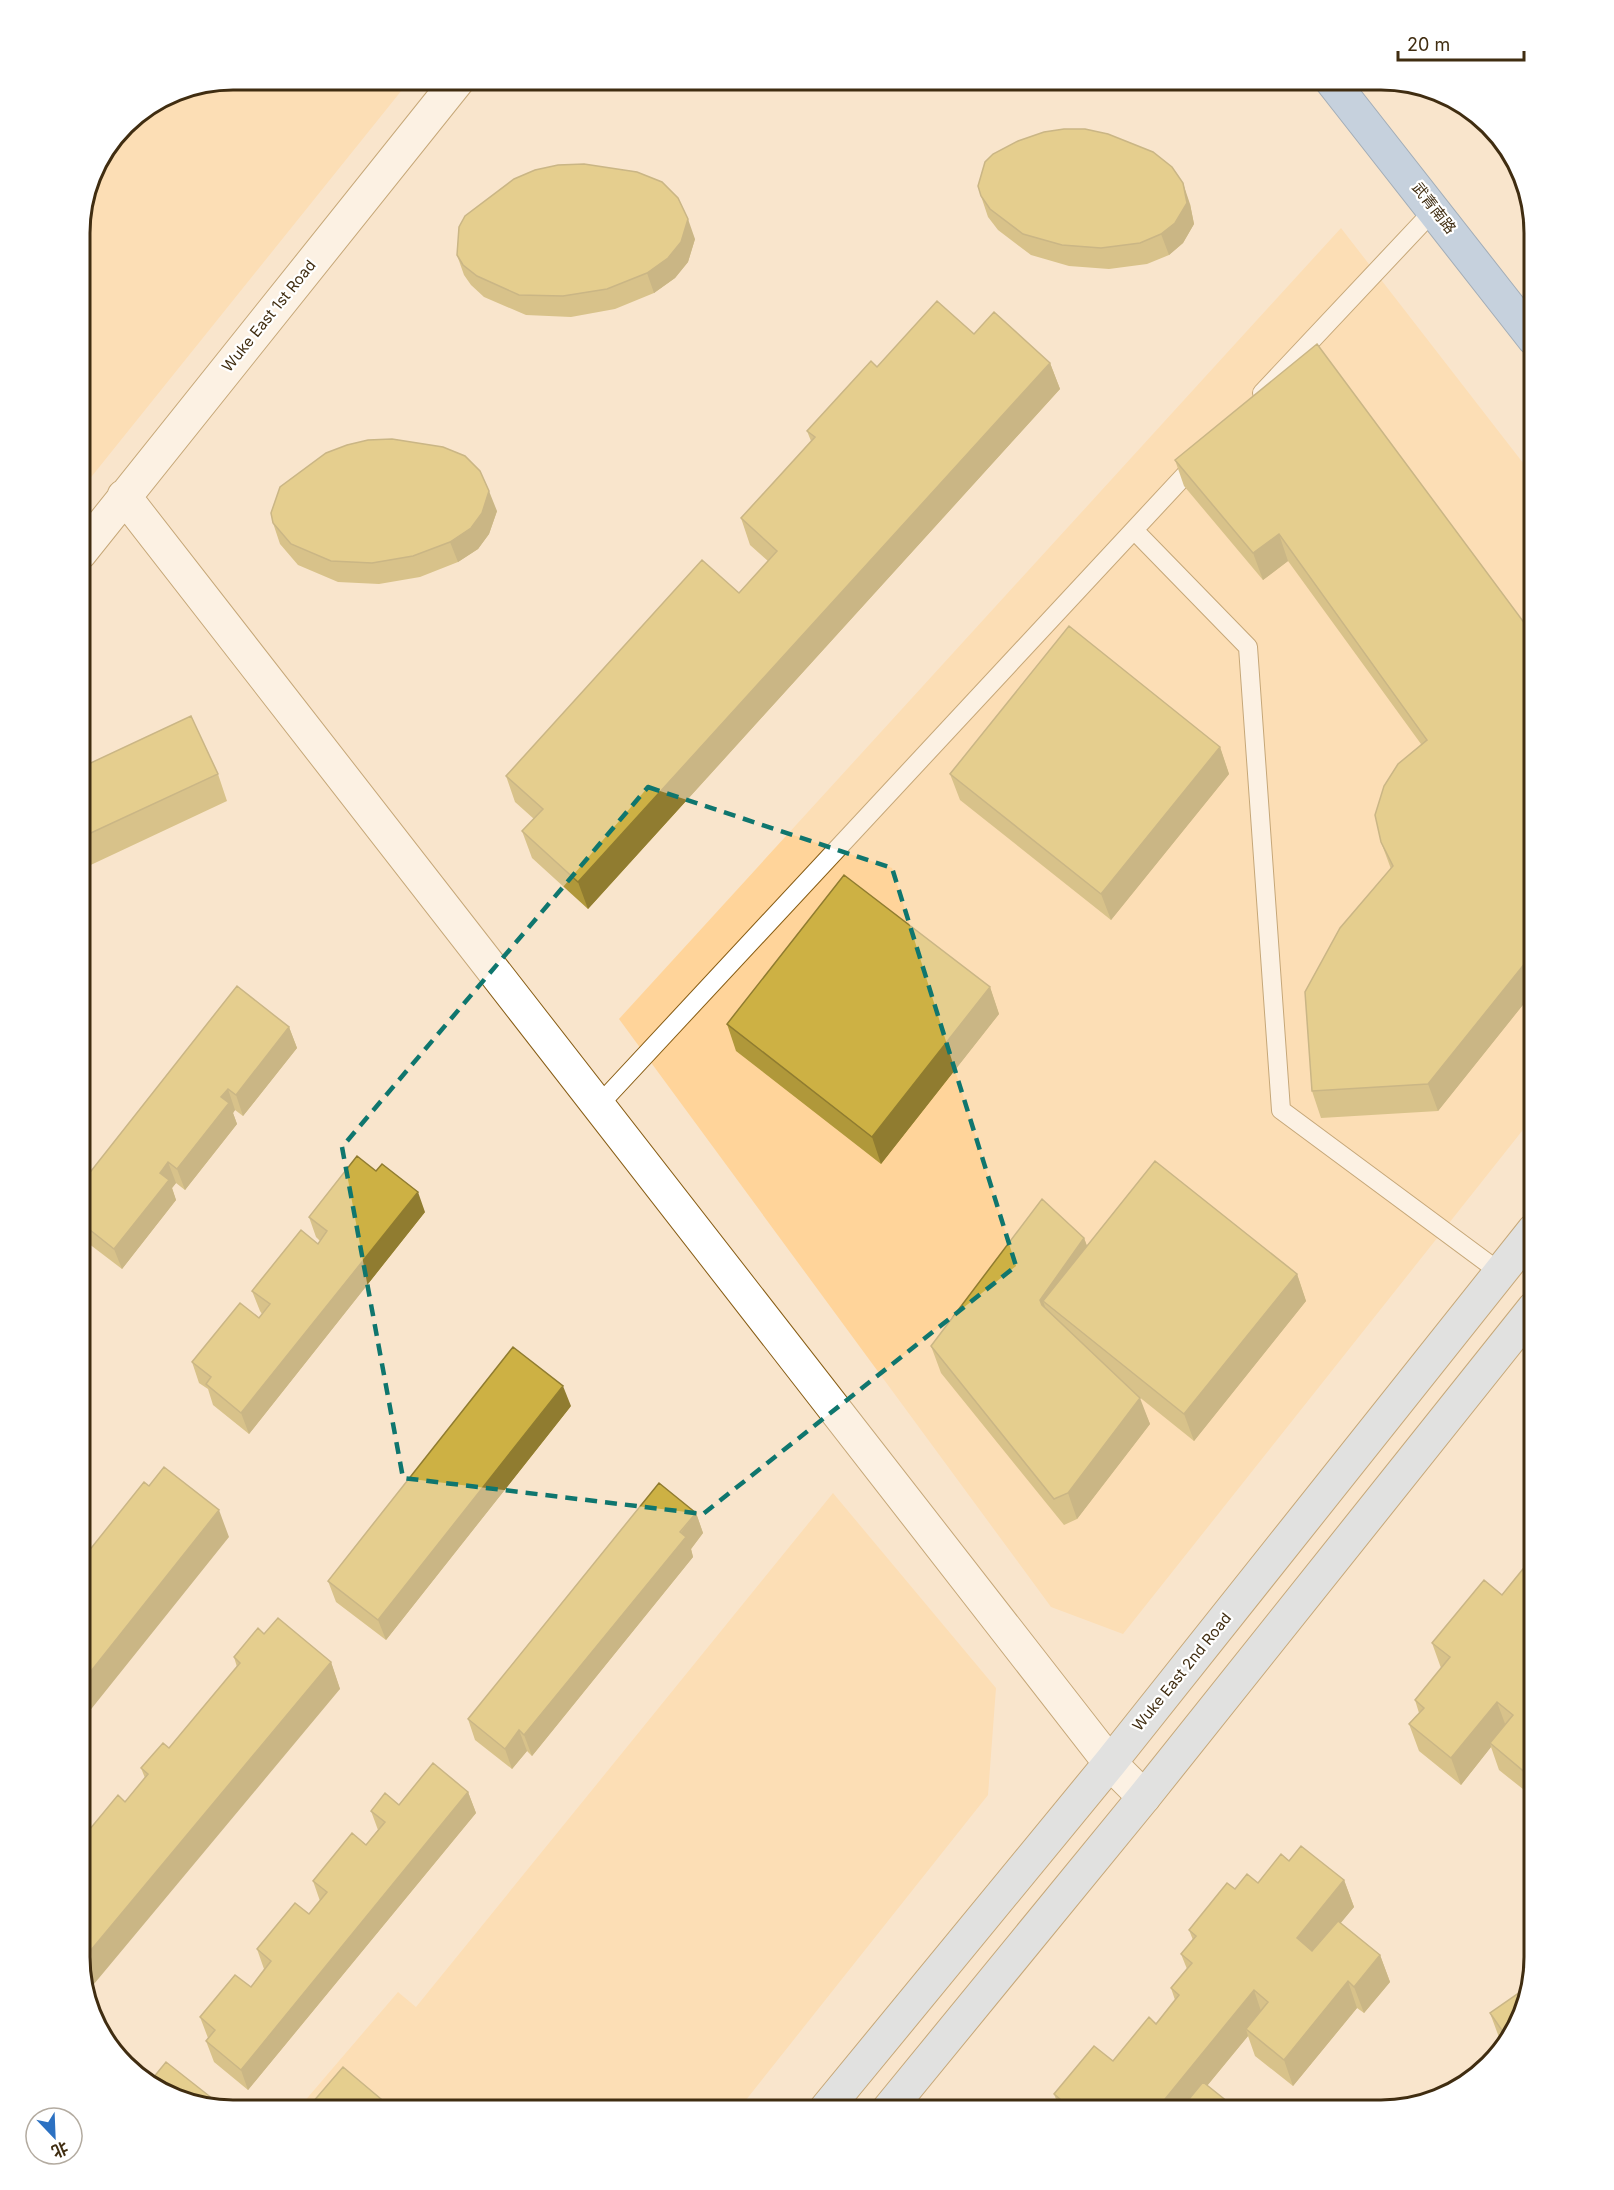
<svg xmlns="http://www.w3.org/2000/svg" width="1614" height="2190" viewBox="0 0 1614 2190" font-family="Inter,'Noto Sans SC',sans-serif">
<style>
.built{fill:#ffd49a}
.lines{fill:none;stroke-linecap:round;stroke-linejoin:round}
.lane-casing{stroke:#875c13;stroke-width:20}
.street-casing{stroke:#875c13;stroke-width:35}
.secondary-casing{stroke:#875c13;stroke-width:35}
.primary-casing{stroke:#3a699d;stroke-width:35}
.lane{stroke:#fff;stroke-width:18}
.street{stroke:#fff;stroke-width:33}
.secondary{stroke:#c3dcf8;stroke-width:33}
.primary{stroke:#87b8f2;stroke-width:33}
.wall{fill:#b0983a}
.shaded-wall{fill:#907c30}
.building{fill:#cdb144;stroke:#907c30;stroke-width:1.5}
.marked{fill:none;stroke:#0f766e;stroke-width:4.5;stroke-dasharray:12 8;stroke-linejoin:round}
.labels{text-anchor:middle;stroke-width:4.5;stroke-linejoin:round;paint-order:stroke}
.street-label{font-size:15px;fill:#402d11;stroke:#fff}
.rim{fill:none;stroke:#402d11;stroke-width:3}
</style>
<rect width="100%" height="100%" fill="#f9e5cc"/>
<path class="built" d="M233 80H410L80 491V223L95 166 132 118 175 91Z
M1341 228 1534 477V1116L1123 1634 1051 1607 619 1019Z
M833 1493 996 1688 988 1795 738 2110H297L398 1992 416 2007Z"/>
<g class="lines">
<defs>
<path id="lane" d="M1262 393 1435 209
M1134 530 1248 647 1281 1110 1501 1273
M598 1106 1198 461"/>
<path id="street" d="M124 496 1110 1763 1144 1797
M80 553 458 80"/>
<path id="secondary" d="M825 2110 1110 1763 1534 1230
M888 2110 1144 1797 1534 1308"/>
<path id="primary" d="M1331 80 1534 339"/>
</defs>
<use href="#lane" class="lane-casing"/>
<use href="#street" class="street-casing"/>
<use href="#secondary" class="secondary-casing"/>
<use href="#primary" class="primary-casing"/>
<use href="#lane" class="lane"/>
<use href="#street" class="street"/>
<use href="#secondary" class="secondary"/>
<use href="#primary" class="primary"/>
</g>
<path class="wall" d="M981 196 1190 204 1194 224 1183 243 1169 255 1147 264 1109 269 1069 266 1031 255 998 230 988 217Z
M695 239 688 262 675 278 654 293 615 309 571 317 526 315 484 297 471 285 464 275 457 255Z
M974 334 1050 363 1060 389 588 909 532 858 522 831 534 819 515 802 506 776 739 593 768 561 750 545 741 518 811 441 807 431 877 367Z
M1175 460 1534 636V991L1438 1111 1321 1118 1312 1091 1391 869 1381 842 1421 744 1288 561 1263 580 1184 486Z
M497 511 489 534 478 549 458 562 420 577 379 584 338 582 298 565 280 544 273 523Z
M1220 747 1229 774 1111 920 960 800 950 774Z
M80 768 218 774 227 801 80 870Z
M990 987 999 1014 881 1164 736 1051 727 1024Z
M289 1027 297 1048 243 1116 235 1110 233 1113 237 1124 185 1190 176 1183 172 1188 176 1200 122 1269 80 1237V1185Z
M425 1212 249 1434 213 1405 208 1389 199 1383 192 1362 259 1318 262 1314 260 1311 252 1291 318 1244 320 1241 316 1237 309 1217Z
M1084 1238 1087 1246 1297 1274 1306 1301 1194 1441 1138 1396 1150 1424 1077 1519 1064 1525 941 1373 931 1346Z
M571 1406 386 1640 336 1602 328 1581Z
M696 1513 703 1533 691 1549 693 1557 532 1756 527 1751 512 1769 475 1740 468 1719Z
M1534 1570V1798L1499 1770 1491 1747 1461 1785 1419 1751 1409 1724 1419 1713 1415 1700 1441 1668 1432 1643 1502 1595Z
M264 1634 331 1662 340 1689 145 1778 141 1768 169 1748 237 1667 234 1657Z
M468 1792 476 1813 248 2090 214 2062 206 2041 208 2038 200 2017 251 1987 264 1969 257 1949 309 1914 320 1901 313 1881 366 1845 378 1830 371 1811Z
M1289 1861 1344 1880 1354 1907 1340 1923 1380 1955 1390 1982 1364 2013 1357 2008 1293 2086 1255 2056 1248 2036 1207 2086 1238 2110H1060L1054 2094 1113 2061 1156 2024 1175 2000 1171 1988 1187 1969 1181 1954 1193 1940 1189 1930 1235 1889 1258 1883Z
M1490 2013 1514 2034 1503 2044 1500 2040Z"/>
<path class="shaded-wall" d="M1183 183 1190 204 1194 224 1183 243 1169 255 1161 234Z
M688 219 695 239 688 262 675 278 654 293 647 273Z
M1050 363 1060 389 588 909 578 882Z
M489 491 497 511 489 534 478 549 458 562 450 542Z
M1279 534 1288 561 1263 580 1253 553Z
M1220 747 1229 774 1111 920 1101 894Z
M1534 952V991L1438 1111 1428 1084Z
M990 987 999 1014 881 1164 872 1137Z
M289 1027 297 1048 243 1116 236 1095Z
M228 1089 235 1110 233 1113 237 1124 185 1190 177 1169 221 1097Z
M168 1162 176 1183 172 1188 176 1200 122 1269 114 1249 160 1173Z
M418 1192 425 1212 249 1434 241 1413Z
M1084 1238 1094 1265 1043 1301 1051 1324 1040 1300Z
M1297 1274 1306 1301 1194 1441 1184 1414Z
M563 1386 571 1406 386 1640 378 1620Z
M1140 1398 1150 1424 1077 1519 1068 1493Z
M219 1510 229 1537 80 1723V1685Z
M696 1513 703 1533 691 1549 693 1557 532 1756 524 1735Z
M331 1662 340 1689 89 1990 81 1962Z
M1497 1702 1507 1729 1490 1743 1491 1747 1461 1785 1451 1758Z
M519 1730 527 1751 512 1769 505 1749Z
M468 1792 476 1813 248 2090 241 2070Z
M1344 1880 1354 1907 1306 1965 1297 1938Z
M1380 1955 1390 1982 1364 2013 1354 1987Z
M1348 1981 1357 2008 1293 2086 1284 2060Z
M1254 1990 1263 2017 1246 2029 1248 2036 1187 2110H1169L1165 2099Z
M213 2099 216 2108 208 2105Z"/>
<path class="building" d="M1064 129H1085L1108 134 1153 152 1172 167 1183 183 1187 203 1175 223 1161 234 1140 243 1101 248 1062 245 1023 234 990 209 981 196 978 186 985 162 993 154 1018 141 1044 132Z
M584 164 637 172 662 182 678 198 688 219 681 242 668 258 647 273 607 289 563 296 519 295 477 276 463 265 457 255 459 227 465 216 514 179 535 170 558 165Z
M937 301 974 334 994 312 1050 363 578 882 522 831 543 809 506 776 702 560 739 593 777 551 741 518 815 437 807 431 871 361 877 367Z
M1317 344 1534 636V952L1428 1084 1312 1091 1305 992 1340 928 1393 866 1381 842 1375 815 1384 786 1398 764 1427 740 1279 534 1253 553 1175 460Z
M392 439 443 447 465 456 480 471 489 491 482 513 471 528 450 542 413 556 372 563 331 561 291 544 273 523 271 513 280 487 326 453 347 445 368 440Z
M1069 626 1220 747 1101 894 950 774Z
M191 716 218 774 80 838V768Z
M844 875 990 987 872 1137 727 1024Z
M237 986 289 1027 236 1095 228 1089 221 1097 229 1103 177 1169 168 1162 160 1173 169 1180 114 1249 80 1222V1185Z
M357 1156 376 1171 382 1164 418 1192 241 1413 206 1384 211 1377 192 1362 240 1303 259 1318 270 1304 252 1291 301 1230 318 1244 327 1231 309 1217Z
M1155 1161 1297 1274 1184 1414 1043 1301Z
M1042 1199 1084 1238 1040 1300 1042 1305 1140 1398 1068 1493 1054 1499 931 1346Z
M513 1347 563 1386 378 1620 328 1581Z
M164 1467 219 1510 80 1685V1562L144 1482 149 1486Z
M659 1483 696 1513 680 1532 686 1537 524 1735 519 1730 505 1749 468 1719Z
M1527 1564 1534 1570V1780L1490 1743 1513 1715 1497 1702 1451 1758 1409 1724 1424 1708 1415 1700 1450 1657 1432 1643 1484 1580 1502 1595Z
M278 1618 331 1662 81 1962 80 1957V1841L118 1795 125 1802 148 1774 141 1768 163 1743 169 1748 240 1663 234 1657 258 1628 264 1634Z
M433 1763 468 1792 241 2070 206 2041 215 2030 200 2017 235 1975 251 1987 271 1961 257 1949 295 1903 309 1914 327 1892 313 1881 352 1833 366 1845 385 1822 371 1811 385 1793 399 1805Z
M1301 1846 1344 1880 1297 1938 1312 1951 1338 1921 1380 1955 1354 1987 1348 1981 1284 2060 1246 2029 1268 2002 1254 1990 1165 2099 1180 2110H1073L1054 2094 1094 2046 1113 2061 1149 2017 1156 2024 1179 1995 1171 1988 1192 1963 1181 1954 1196 1936 1189 1930 1227 1883 1235 1889 1247 1874 1258 1883 1281 1854 1289 1861Z
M1526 1988 1514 2034 1508 2039 1490 2013Z
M166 2062 213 2099 208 2105 156 2090 149 2083Z
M343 2067 394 2110H306Z
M1203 2082 1238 2110H1180Z"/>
<path d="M0 0H1614V2190H0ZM648 787 892 868 1016 1266 703 1514 403 1478 342 1147Z" fill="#f9e5cc" fill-opacity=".55" fill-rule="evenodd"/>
<path class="marked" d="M648 787 892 868 1016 1266 703 1514 403 1478 342 1147Z"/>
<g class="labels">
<g class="street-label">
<text transform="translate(1434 208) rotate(52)" y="5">武青南路</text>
<text transform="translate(269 316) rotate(-51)" y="5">Wuke East 1st Road</text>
<text transform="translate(1182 1672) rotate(-51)" y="5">Wuke East 2nd Road</text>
</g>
</g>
<path d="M0 0H1614V2190H0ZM233 90H1381A143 143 0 0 1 1524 233V1957A143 143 0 0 1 1381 2100H233A143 143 0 0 1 90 1957V233A143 143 0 0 1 233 90Z" fill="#fff" fill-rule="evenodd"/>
<path class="rim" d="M233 90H1381A143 143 0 0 1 1524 233V1957A143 143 0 0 1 1381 2100H233A143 143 0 0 1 90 1957V233A143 143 0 0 1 233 90Z"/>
<g transform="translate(54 2136) rotate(157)"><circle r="28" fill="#ffffff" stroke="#b3aba0" stroke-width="1.5"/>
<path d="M0-4.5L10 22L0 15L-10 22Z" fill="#2c71c2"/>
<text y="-9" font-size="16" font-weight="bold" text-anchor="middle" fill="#402d11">北</text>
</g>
<path d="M1398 51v9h126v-9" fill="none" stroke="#402d11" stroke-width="3"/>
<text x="1407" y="51" font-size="18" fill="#402d11" stroke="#ffffff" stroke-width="4.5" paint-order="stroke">20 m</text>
</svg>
